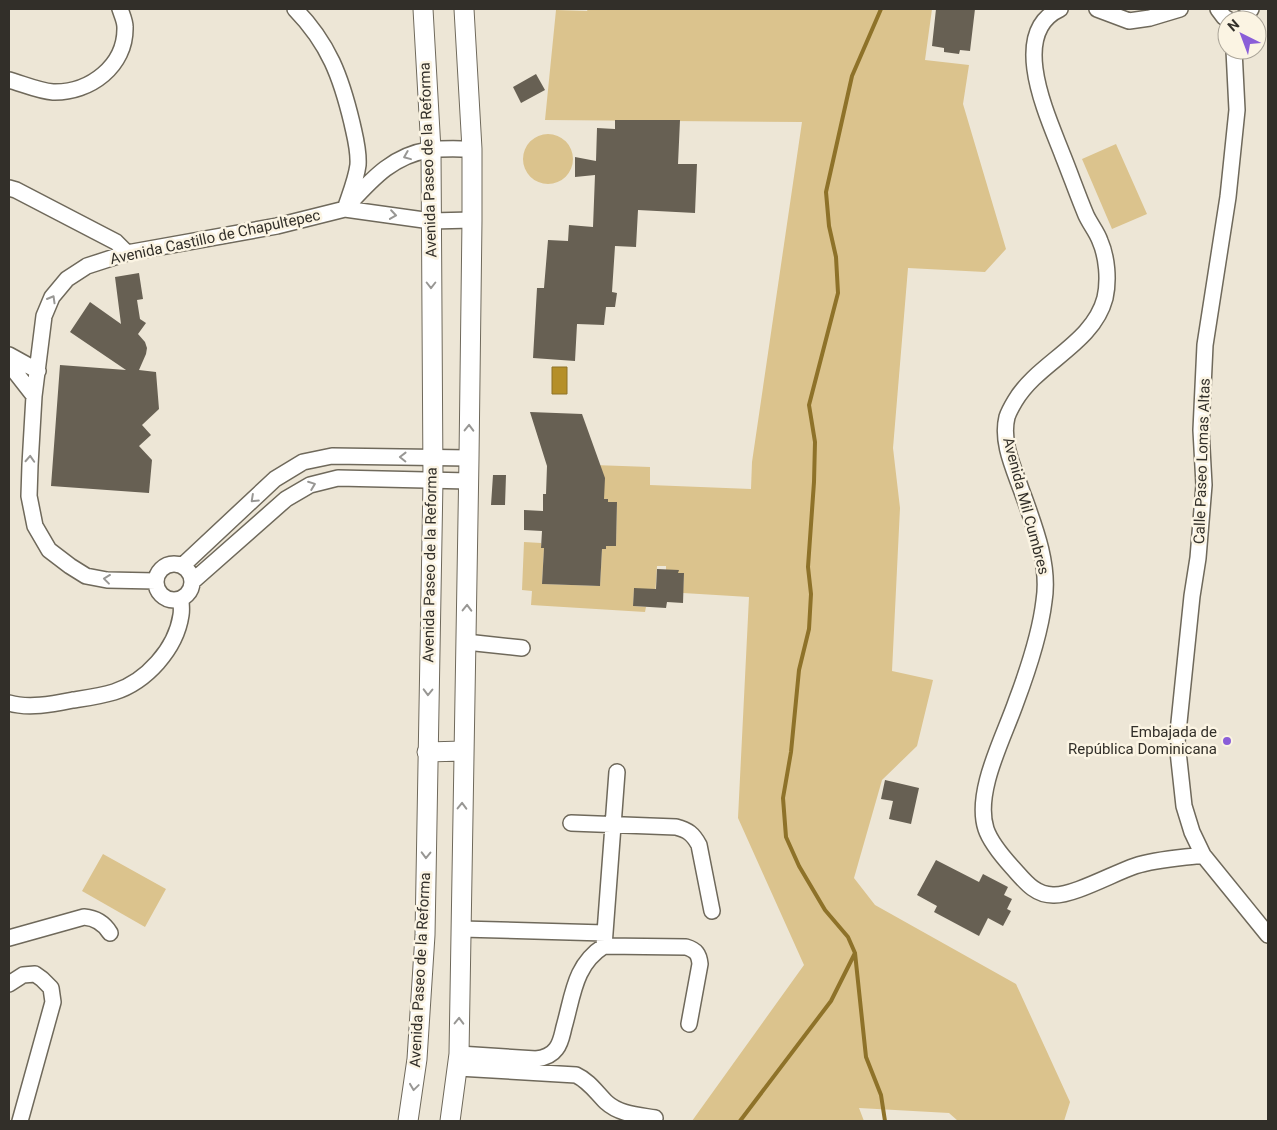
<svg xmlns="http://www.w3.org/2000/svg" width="1277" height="1130" viewBox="0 0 1277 1130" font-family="Roboto,sans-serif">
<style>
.green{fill:#dbc38d}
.water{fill:#b58f29;stroke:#8e7229}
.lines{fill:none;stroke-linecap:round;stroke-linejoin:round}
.stream{stroke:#8e7229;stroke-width:4}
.building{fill:#676053}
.minor-casing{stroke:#6f695b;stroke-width:18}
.major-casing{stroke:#6f695b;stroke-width:21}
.minor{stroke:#fff;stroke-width:15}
.major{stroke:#fff;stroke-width:19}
.oneway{stroke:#989794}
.poi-dot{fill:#8a5ed8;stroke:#fbf4e3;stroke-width:2}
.labels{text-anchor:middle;stroke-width:5;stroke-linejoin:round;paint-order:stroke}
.street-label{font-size:15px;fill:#322f29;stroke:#fbf4e3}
.poi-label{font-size:15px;fill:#322f29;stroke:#fbf4e3;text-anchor:end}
</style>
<rect width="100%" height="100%" fill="#ede6d6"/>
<path class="green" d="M588 9H932L925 60 969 65 963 104 1006 249 985 272 908 268 893 448 900 508 892 671 933 680 917 746 882 780 854 878 875 905 1016 984 1070 1102 1064 1121H958L949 1113 859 1108 864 1121H692L804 965 738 818 749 597 683 593 684 573H678V570H673L672 572H666V566H657L655 597 634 588 633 606 646 607 645 612 531 605 532 591 522 590 524 542 541 543V548H544L542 584 600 586 602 549H606V546H616L617 502H608V499H604L594 465 650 467V485L751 489 752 462 802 122 545 120 556 10 587 11Z
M523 159a25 25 0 1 1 50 0a25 25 0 1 1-50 0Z
M1116 144 1147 214 1112 229 1082 159Z
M103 854 166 889 145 927 82 891Z"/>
<path class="water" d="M552 367H567V394H552Z"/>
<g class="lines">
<path class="stream" d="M881 9 852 76 826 192 829 226 836 257 838 293 809 405 815 442 814 482 808 567 811 594 809 629 799 670 791 752 783 798 786 837 799 866 825 910 848 937 855 953 866 1057 881 1095 885 1121
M740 1121 831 1001 855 953"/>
</g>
<path class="building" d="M936 9H975L970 51 960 50 959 54 944 52V48L932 46Z
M536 74 545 90 521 103 513 87Z
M615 120H680L678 164H697L695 213 638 210 636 247 615 246 612 292 617 293 615 307H606L604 325 577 324 575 361 533 358 537 288H544L548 240 568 241 569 225 593 227 595 175 575 177V157L596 161 597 128 615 129Z
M139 273 143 299 137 300 140 319 146 323 138 334 145 342 147 348 146 354 139 370 156 372 159 409 142 425 151 435 139 446 152 460 149 493 51 486 60 365 126 370 70 332 90 302 121 324 115 277Z
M530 412 582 414 605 478 604 499H608V502H617L616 546H606V549H602L600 586 542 584 544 548H541L542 531 524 530V510L543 511V494H546L547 466Z
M493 475H506L505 505H491Z
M657 569 679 570 678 573H684L683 603 667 602 666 608 633 606 634 588 656 589Z
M885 780 919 788 911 824 889 819 893 801 881 799Z
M936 860 979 882 983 874 1008 887 1004 895 1012 899 1007 909 1011 911 1003 926 988 918 979 936 934 912 937 906 917 895Z"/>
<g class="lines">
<defs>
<path id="minor" d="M295 9C329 44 341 77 352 123 355 137 359 150 358 165 356 180 350 194 345 209
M1060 9C1007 33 1049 119 1063 156 1071 176 1078 196 1086 215 1090 224 1097 232 1100 241 1107 257 1109 280 1105 298 1093 344 1038 362 1015 401 1012 406 1009 411 1007 417 1001 441 1013 467 1021 489 1034 525 1050 564 1044 601 1040 635 1028 670 1016 702 1004 737 974 792 986 829 990 841 1003 857 1012 867 1024 880 1034 895 1053 895 1073 896 1114 873 1135 866 1156 859 1180 858 1203 855
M1097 9 1129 21 1150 18 1180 9
M1218 9 1224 17 1229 20
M1239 20 1246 16 1251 9
M1234 50 1237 110 1228 197 1205 345 1201 430 1204 485 1198 558 1192 596 1177 742 1184 806 1192 832 1203 855 1268 935
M9 80C23 84 39 91 53 92 90 93 126 66 125 27 125 21 122 15 120 9
M9 188 16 190 116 242 127 253
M350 203C373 178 394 155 429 150 443 148 458 149 472 149
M9 355 38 371
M9 364 34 396
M156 582a18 18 0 1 1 36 0a18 18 0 1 1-36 0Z
M182 566 275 479 303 462 332 456 469 458
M156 581 107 580 86 576 70 566 49 550 35 526 29 496 30 465 34 396 44 316 52 297 67 279 87 266 127 253 277 226 345 209 431 221 472 220
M193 581 286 499 310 485 338 478 469 481
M466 642 522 648
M9 703C29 709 53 704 73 700 86 698 101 696 114 692 146 682 176 649 181 615 182 610 181 604 181 600
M571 823 676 827C688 830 693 834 699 845L712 911
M461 929 605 933
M9 938 84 917C96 918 104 923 110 933
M604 946 617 772
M9 984 23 975 35 974 42 979 51 988 53 1002 20 1121
M459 1054 536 1059C544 1058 551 1056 556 1049 561 1043 562 1035 564 1027 573 996 574 965 604 946L686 947C696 950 699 954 700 964L689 1024
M458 1068 576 1075C589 1081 596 1092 606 1102 619 1114 637 1115 655 1118"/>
<path id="major" d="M427 752 463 751
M408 1121 417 1059 425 935 433 480 431 150 423 9
M450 1121 459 1054 469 458 472 220V149L464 9"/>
</defs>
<use href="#minor" class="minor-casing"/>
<use href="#major" class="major-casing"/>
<use href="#minor" class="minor"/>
<use href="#major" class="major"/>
</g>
<defs><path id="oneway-chevron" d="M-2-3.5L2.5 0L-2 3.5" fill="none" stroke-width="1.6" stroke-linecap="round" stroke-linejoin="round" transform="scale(1.25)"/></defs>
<g class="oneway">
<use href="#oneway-chevron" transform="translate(407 156) rotate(158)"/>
<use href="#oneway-chevron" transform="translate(393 215) rotate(8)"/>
<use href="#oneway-chevron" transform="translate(431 285) rotate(90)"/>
<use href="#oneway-chevron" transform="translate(52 299) rotate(-60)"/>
<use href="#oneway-chevron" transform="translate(469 428) rotate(-89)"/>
<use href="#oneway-chevron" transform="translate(403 457) rotate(-179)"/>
<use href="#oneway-chevron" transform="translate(30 459) rotate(-87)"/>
<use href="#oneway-chevron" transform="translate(312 485) rotate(-21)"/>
<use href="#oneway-chevron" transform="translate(254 499) rotate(137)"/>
<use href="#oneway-chevron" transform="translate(107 579) rotate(-173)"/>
<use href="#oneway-chevron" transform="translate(467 608) rotate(-89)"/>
<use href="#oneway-chevron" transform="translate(428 692) rotate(91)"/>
<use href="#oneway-chevron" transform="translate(462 806) rotate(-89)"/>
<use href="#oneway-chevron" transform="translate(426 855) rotate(91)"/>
<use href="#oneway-chevron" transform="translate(459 1021) rotate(-89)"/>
<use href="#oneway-chevron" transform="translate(414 1087) rotate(98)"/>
</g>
<circle class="poi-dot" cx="1227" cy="741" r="5"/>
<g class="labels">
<g class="street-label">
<text transform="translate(428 160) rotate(-92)" y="5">Avenida Paseo de la Reforma</text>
<text transform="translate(215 237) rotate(-12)" y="5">Avenida Castillo de Chapultepec</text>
<text transform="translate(1202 461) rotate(-88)" y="5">Calle Paseo Lomas Altas</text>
<text transform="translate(1026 506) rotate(75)" y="5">Avenida Mil Cumbres</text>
<text transform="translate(430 565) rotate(-89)" y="5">Avenida Paseo de la Reforma</text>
<text transform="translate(420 970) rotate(-87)" y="5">Avenida Paseo de la Reforma</text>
</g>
<g class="poi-label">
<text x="1217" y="737">Embajada de<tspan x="1217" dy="17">República Dominicana</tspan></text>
</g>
</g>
<rect width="1277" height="1130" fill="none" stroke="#322f29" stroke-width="20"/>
<g transform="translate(1242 35) rotate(318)"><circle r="24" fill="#fbf4e3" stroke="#aba599"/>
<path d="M0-4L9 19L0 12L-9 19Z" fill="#8a5ed8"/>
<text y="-8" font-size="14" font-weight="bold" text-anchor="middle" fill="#322f29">N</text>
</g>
</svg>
